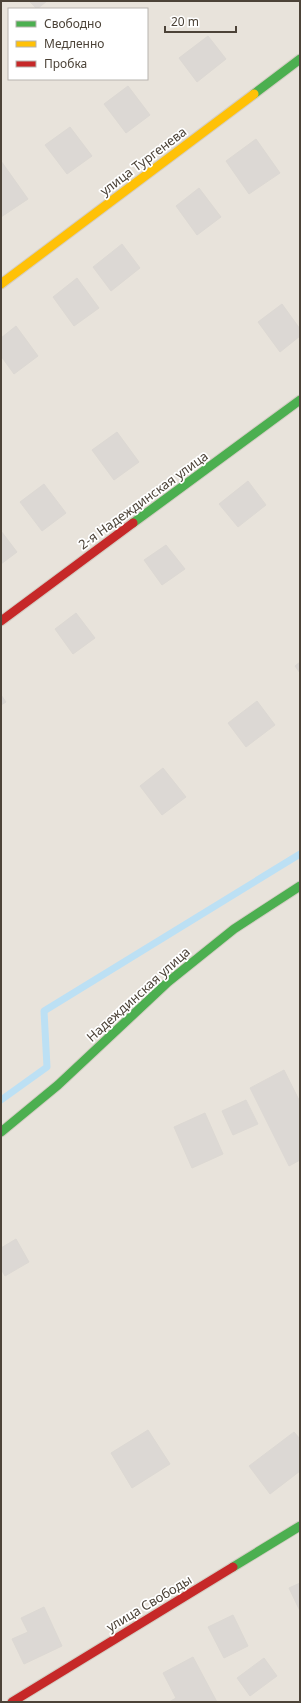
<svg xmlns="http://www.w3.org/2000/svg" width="301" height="1703" viewBox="0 0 301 1703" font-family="'Noto Sans',sans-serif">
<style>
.residential{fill:#e8e3db;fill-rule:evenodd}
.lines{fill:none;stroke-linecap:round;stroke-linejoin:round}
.stream{stroke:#bce0f4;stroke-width:7}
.building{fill:#dcd8d4;stroke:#dcd8d3}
.fast-casing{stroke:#d4cec4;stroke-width:11}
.slow-casing{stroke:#d4cec4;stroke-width:11}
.jam-casing{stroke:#d4cec4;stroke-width:11}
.fast{stroke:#4caf50;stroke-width:9}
.slow{stroke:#ffc107;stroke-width:9}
.jam{stroke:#c62828;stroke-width:9}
.labels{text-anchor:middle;stroke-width:3.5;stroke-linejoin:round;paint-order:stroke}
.street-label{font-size:13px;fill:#4c4338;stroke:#fff}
</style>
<rect width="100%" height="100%" fill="#f3f1ee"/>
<path class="residential" d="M1 1H300V1702H1ZM9 9H147V79H9Z"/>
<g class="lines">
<path class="stream" d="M1 1100 47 1067 44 1011 300 854"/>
</g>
<path class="building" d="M29 1H47L37 9Z
M208 36 226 59 197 82 179 58Z
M128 86 150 115 126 133 104 104Z
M70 127 92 156 67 174 45 145Z
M256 139 280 173 249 194 226 161Z
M1 161 28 199 1 217Z
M199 188 221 217 197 235 176 206Z
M122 244 140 268 111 291 93 267Z
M77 278 99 308 74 326 53 297Z
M282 304 300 329V336L280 352 258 322Z
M16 326 38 356 14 374 1 356V338Z
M117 432 139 462 114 480 92 450Z
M248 481 266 505 238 527 219 504Z
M44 484 66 513 42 531 20 502Z
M1 531 17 552 1 564Z
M166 545 185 569 162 585 144 560Z
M76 613 95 638 73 654 55 629Z
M300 662V673L295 666Z
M1 695 6 702 1 705Z
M257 701 275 725 246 747 228 723Z
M163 768 186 797 162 815 140 786Z
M284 1070 300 1102V1160L289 1166 250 1088Z
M246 1100 258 1124 233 1135 222 1111Z
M205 1113 223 1154 192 1168 174 1127Z
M16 1239 29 1262 5 1276 1 1269V1248Z
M148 1430 170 1464 132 1488 111 1453Z
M294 1432 300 1439V1471L270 1494 249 1466Z
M300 1583V1611L289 1588Z
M44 1607 62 1646 24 1664 12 1639 28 1632 21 1618Z
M233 1615 248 1646 224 1658 208 1627Z
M193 1657 217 1702H169L176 1698 163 1673Z
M264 1658 277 1676 250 1696 237 1678Z"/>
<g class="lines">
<defs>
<path id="fast" d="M254 94 300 59
M133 523 300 400
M1 1132 58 1085 168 982 234 929 300 886
M233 1567 300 1526"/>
<path id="slow" d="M1 284 254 94"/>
<path id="jam" d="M1 621 133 523
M12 1702 233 1567"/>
</defs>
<use href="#fast" class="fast-casing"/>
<use href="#slow" class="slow-casing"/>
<use href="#jam" class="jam-casing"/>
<use href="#fast" class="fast"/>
<use href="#slow" class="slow"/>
<use href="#jam" class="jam"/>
</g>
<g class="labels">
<g class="street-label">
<text transform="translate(143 161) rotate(-37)" y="5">улица Тургенева</text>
<text transform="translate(143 500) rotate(-36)" y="5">2-я Надеждинская улица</text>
<text transform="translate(138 994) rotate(-42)" y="5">Надеждинская улица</text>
<text transform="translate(149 1603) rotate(-31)" y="5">улица Свободы</text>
</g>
</g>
<rect width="301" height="1703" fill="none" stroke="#4c4338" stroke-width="4"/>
<rect x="8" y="8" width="140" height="72" fill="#ffffff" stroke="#b7b4af"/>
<rect x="16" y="21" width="20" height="6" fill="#4caf50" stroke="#b7b4af"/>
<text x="44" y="28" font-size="12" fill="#4c4338">Свободно</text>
<rect x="16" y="41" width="20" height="6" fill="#ffc107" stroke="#b7b4af"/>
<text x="44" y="48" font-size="12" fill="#4c4338">Медленно</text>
<rect x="16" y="61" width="20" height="6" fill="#c62828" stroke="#b7b4af"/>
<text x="44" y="68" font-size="12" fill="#4c4338">Пробка</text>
<path d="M165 26v6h71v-6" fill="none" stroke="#4c4338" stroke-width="2"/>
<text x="171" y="26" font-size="12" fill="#4c4338" stroke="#ffffff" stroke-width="3" paint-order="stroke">20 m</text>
</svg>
